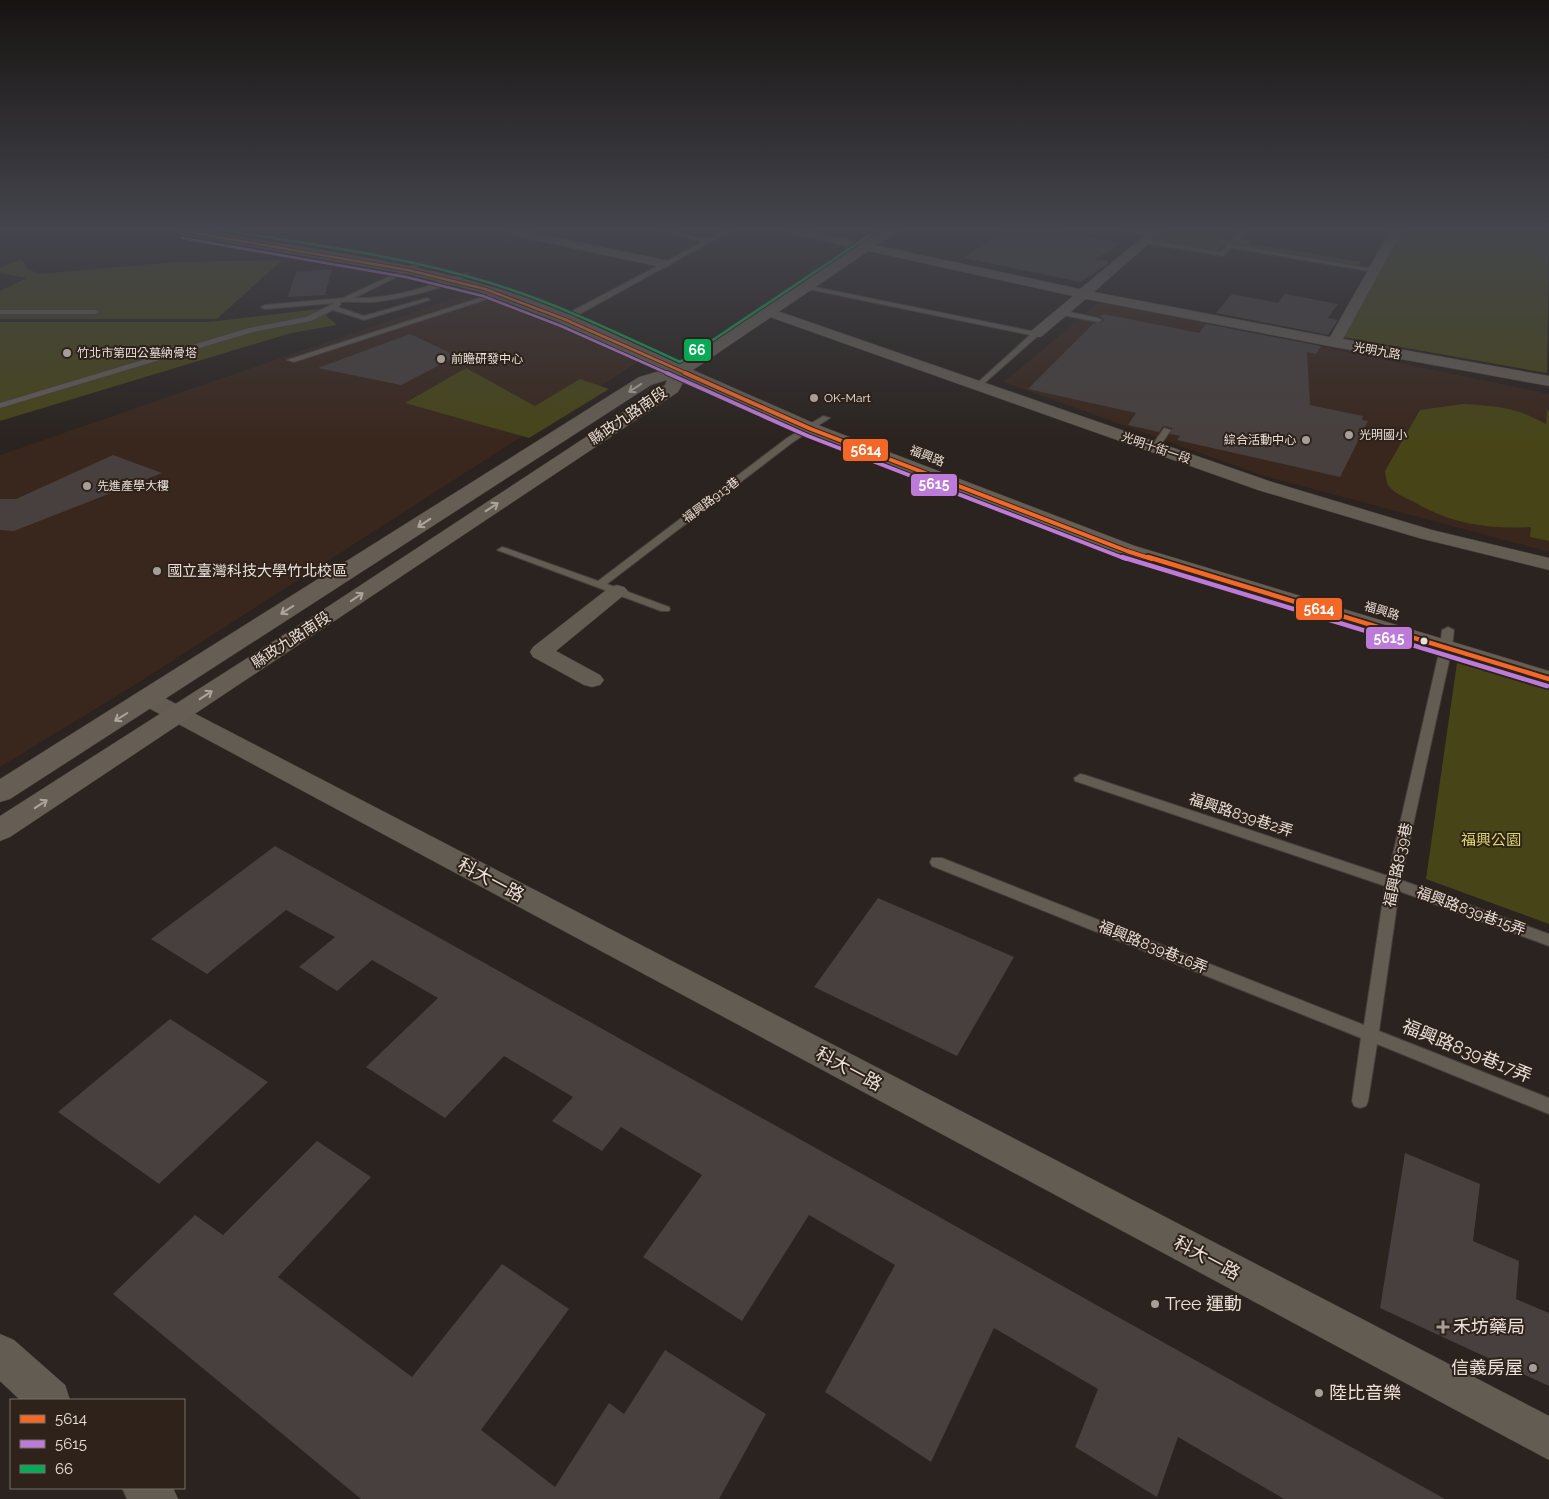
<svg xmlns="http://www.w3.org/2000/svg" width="1549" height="1499" viewBox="0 0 1549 1499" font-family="Raleway,'Noto Sans TC',sans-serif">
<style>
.built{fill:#39271d}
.green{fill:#474518}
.building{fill:#47403e}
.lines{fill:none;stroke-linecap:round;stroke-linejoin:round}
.lane-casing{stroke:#443e3a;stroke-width:2}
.street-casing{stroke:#443e3a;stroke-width:1}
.secondary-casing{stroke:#443e3a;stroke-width:1}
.lane{fill:#635c53;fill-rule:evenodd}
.street{fill:#635c53;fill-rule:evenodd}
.secondary{fill:#665e54;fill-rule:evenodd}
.bus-1-far2-casing{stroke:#2f221a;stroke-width:4.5}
.bus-1-far1-casing{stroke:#2f221a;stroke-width:6}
.bus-1-casing{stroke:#2f221a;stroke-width:8}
.bus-2-far2-casing{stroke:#2f221a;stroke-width:4.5}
.bus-2-far1-casing{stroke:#2f221a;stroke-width:6}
.bus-2-casing{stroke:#2f221a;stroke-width:8}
.bus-3-casing{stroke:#2f221a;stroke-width:4.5}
.bus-1-far2{stroke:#f36827;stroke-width:2.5}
.bus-1-far1{stroke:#f36827;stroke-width:4}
.bus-1{stroke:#f36827;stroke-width:4.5}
.bus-2-far2{stroke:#bd7bd9;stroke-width:2.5}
.bus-2-far1{stroke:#bd7bd9;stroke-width:4}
.bus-2{stroke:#bd7bd9;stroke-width:4.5}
.bus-3{stroke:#06aa56;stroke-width:2.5}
.oneway{stroke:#aea69e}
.poi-dot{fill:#a69e99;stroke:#2f221a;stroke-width:2}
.bus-dot{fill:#e9e0db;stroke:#2f221a;stroke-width:2}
.labels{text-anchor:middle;stroke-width:4;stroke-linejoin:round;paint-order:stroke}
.far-street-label{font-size:12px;fill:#e9e0db;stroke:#2f221a}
.far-poi-label{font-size:12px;fill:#e9e0db;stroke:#2f221a;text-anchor:start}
.street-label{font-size:15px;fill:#e9e0db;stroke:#2f221a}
.poi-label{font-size:15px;fill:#e9e0db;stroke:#2f221a;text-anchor:start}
.park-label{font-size:15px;fill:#dcd966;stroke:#2f221a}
.near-street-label{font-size:18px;fill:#e9e0db;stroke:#2f221a}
.near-poi-label{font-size:18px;fill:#e9e0db;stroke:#2f221a;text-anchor:start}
.line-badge{stroke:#2f221a;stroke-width:2}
.badge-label{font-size:14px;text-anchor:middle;font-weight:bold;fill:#fff}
</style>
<rect width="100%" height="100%" fill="#2a231f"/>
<path class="built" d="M475 291 641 360 133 686 0 767V455Z
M1101 301 1549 394V552L1261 475 1004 382Z"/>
<path class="green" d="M1164 231H1234L1226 240 1361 262 1359 266 1224 245 1218 251 1154 240Z
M1400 231H1520L1549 235 1547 373 1344 337Z
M22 259 26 268 39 274 177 262 282 260 217 319H0V291L27 278 0 273V268Z
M319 309 337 325 291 333 0 421V322H209Z
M466 368 535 406 580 379 609 389 529 438 405 403Z
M1463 404C1497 406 1515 407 1546 424L1547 410 1549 411V541L1530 537 1531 527C1485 529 1452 524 1412 501 1404 497 1394 493 1389 486 1386 483 1386 476 1385 471L1420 410Z
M1457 663 1549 690V924L1426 879Z"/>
<path class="building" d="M1003 231H1058L1121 243 1096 259 1110 262 1081 282 964 258Z
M332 269 325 295 288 297 296 272Z
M1232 294 1278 303 1285 294 1338 304 1328 318 1338 320 1328 335 1216 313Z
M1103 314 1199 333 1206 324 1321 346 1316 354 1307 352 1310 405 1363 416 1362 420 1368 421 1340 477 1177 440 1180 436 1170 434 1172 428 1163 426 1159 432 1128 425 1136 413 1028 389 1094 323 1103 322 1104 319 1100 317Z
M410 334 457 356 401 385 318 368Z
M113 455 162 473 14 531 0 530V499H16Z
M275 846 1263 1398 1445 1499H1284L1178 1437 1157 1497 1075 1447 1098 1389 994 1328 931 1462 825 1392 895 1265 809 1215 742 1321 643 1257 702 1175 621 1127 602 1151 552 1121 573 1097 504 1056 445 1118 366 1067 438 998 372 960 337 991 299 967 335 937 286 910 207 974 151 939Z
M878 898 1014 957 957 1056 814 987Z
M170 1019 268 1082 159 1184 58 1112Z
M317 1141 371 1177 278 1277 412 1377 502 1264 569 1309 481 1430 555 1487 609 1403 624 1414 665 1350 766 1414 719 1499H361L113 1294 195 1215 223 1235Z
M1405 1153 1480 1184 1473 1241 1519 1261 1516 1299 1549 1313V1386L1380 1308Z"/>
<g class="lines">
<defs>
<path id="lane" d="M661 231H671L708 239 723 231H730L567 321H561V317L703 242Z
M1128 231H1140L1156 235 1153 237Z
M1240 231H1246L1239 239 1249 241V243L1232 241V239Z
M1147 240 1221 252 1229 244 1378 270 1375 272 1231 248 1223 256 1145 243Z
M420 262 425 263 354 298C392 299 429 287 464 273L469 274C450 288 399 299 375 302 363 303 351 301 340 302L341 304 338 307 364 316 427 298 430 300 364 320 333 310 311 321 253 332 0 408V403L249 328 306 317 335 303 265 309 261 307 265 305 343 298Z
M805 285 1036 332 1040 334 979 388 975 386 976 384 1030 335 803 288 802 287Z
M498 292 501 294 500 295 294 362 287 360Z
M0 310H95L99 312 95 314H0Z
M1060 310 1098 318 1102 320 1098 322 1057 314 1056 312Z
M823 416 830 418 793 442 607 584 669 607 670 609 669 611H661L497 550 502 547 506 548 598 581 787 438Z
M1164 428 1171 430 1158 449H1152L1151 447Z
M1448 627 1454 630 1452 648 1401 880 1549 934V946L1399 891 1379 1031 1549 1098V1114L1377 1044 1368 1101 1366 1106 1360 1108 1354 1106 1352 1101 1361 1038 932 866 930 862 932 858H942L1364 1025 1385 886 1075 781 1074 778 1080 774 1085 775 1388 876 1440 648 1442 630Z"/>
<path id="street" d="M505 231H527L665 260 671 264 665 268 511 235Z
M789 231H810L1080 289 1150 231H1163L1094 292 1330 337 1390 231H1402L1343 339 1549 376V386L1334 347 1086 299 1041 337H1031L1029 334 1031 331 1073 296 791 234Z
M769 308 1272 482 1432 530 1549 558V570L1419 538 1258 490 764 315 762 312 764 309Z
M617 585 624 587 628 591 624 595 556 651 600 675 604 680 600 685 592 687 584 685 533 657 530 652 533 647 610 587Z
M149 692 157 694 1549 1416V1460L141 704 137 699 141 694Z
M0 1334 14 1340 65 1385 70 1400H20L0 1381Z
M122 1488H173L178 1499H127Z"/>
<path id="secondary" d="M176 231H205C300 247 397 259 489 286 554 304 617 336 679 364L857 244 881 231H898L693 370 818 425 1135 546 1549 671V687L1119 556 804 433 685 379 678 392 10 837 0 841V816L332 604 665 385 667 380 651 385 10 799 0 802V779L639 377 663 370 558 322 480 292 408 274 183 235Z"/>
</defs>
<use href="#lane" class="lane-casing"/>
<use href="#street" class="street-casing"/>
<use href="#secondary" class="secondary-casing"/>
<use href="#lane" class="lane"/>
<use href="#street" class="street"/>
<use href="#secondary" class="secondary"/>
<defs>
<path id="bus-1-far2" d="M183 231 408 270 485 289 564 319 688 374"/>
<path id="bus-1-far1" d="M685 373 811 429 1127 551 1152 559"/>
<path id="bus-1" d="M1148 557 1549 679"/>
<path id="bus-2-far2" d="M182 238 406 277 483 296 561 326 669 374"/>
<path id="bus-2-far1" d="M667 373 808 436 1126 559"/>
<path id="bus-2" d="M1122 557 1547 686"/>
<path id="bus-3" d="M227 231C314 245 403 256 487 282 554 302 617 333 680 362L876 231"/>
</defs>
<use href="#bus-1-far2" class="bus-1-far2-casing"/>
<use href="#bus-1-far1" class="bus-1-far1-casing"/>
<use href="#bus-1" class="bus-1-casing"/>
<use href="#bus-2-far2" class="bus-2-far2-casing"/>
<use href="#bus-2-far1" class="bus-2-far1-casing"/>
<use href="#bus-2" class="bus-2-casing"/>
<use href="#bus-3" class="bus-3-casing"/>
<use href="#bus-1-far2" class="bus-1-far2"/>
<use href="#bus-1-far1" class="bus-1-far1"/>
<use href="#bus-1" class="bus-1"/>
<use href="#bus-2-far2" class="bus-2-far2"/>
<use href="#bus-2-far1" class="bus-2-far1"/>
<use href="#bus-2" class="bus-2"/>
<use href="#bus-3" class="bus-3"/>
</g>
<defs><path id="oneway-shaft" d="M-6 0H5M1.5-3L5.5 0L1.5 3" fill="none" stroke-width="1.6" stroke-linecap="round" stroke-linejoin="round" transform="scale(1.25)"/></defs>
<g class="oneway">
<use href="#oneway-shaft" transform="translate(635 388) rotate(147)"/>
<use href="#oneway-shaft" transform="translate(492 507) rotate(-33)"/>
<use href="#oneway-shaft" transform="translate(424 523) rotate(147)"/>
<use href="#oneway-shaft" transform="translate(357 597) rotate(-34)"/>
<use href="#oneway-shaft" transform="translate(287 610) rotate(147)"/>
<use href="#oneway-shaft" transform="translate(206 695) rotate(-33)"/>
<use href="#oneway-shaft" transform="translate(121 717) rotate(148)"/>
<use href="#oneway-shaft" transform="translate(41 804) rotate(-33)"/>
</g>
<linearGradient id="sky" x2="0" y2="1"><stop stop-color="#171311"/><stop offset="0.52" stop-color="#44454d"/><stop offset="1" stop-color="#44454d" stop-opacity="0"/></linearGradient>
<rect width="1549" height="441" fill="url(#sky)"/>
<g class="poi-dot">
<circle cx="67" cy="353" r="5"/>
<circle cx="441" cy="359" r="5"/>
<circle cx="814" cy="398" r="5"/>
<circle cx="1349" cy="435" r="5"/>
<circle cx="1306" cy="440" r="5"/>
<circle cx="87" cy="486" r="5"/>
<circle cx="157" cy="571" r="5"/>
<circle cx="1155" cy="1304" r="5"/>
<path d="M1440.5 1319.5h5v5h5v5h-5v5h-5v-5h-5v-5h5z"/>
<circle cx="1533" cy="1368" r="5"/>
<circle cx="1319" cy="1393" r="5"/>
</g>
<circle class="bus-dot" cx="1424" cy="641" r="4.5"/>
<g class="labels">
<g class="far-street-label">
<text transform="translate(1377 351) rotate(10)" y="4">光明九路</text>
<text transform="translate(1156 448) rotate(19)" y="4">光明十街一段</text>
<text transform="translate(927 456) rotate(21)" y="4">福興路</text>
<text transform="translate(711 500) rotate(-37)" y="4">福興路913巷</text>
<text transform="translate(1382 611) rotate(17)" y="4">福興路</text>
</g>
<g class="far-poi-label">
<text x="77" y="357">竹北市第四公墓納骨塔</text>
<text x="451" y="363">前瞻研發中心</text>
<text x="824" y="402">OK-Mart</text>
<text x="1359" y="439">光明國小</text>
<text x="1296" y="444" text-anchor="end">綜合活動中心</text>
<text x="97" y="490">先進產學大樓</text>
</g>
<g class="street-label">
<text transform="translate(628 416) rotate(-34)" y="5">縣政九路南段</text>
<text transform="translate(291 640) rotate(-33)" y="5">縣政九路南段</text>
<text transform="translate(1241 815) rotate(18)" y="5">福興路839巷2弄</text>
<text transform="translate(1398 865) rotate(-78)" y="5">福興路839巷</text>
<text transform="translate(1471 911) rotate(20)" y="5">福興路839巷15弄</text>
<text transform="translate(1153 947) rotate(22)" y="5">福興路839巷16弄</text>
</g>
<g class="poi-label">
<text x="167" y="576">國立臺灣科技大學竹北校區</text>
</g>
<g class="park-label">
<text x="1491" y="845">福興公園</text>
</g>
<g class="near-street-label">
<text transform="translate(491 880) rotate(28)" y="6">科大一路</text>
<text transform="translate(1467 1051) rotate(22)" y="6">福興路839巷17弄</text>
<text transform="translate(849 1069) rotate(28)" y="6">科大一路</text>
<text transform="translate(1207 1258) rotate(28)" y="6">科大一路</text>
</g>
<g class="near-poi-label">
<text x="1165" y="1310">Tree 運動</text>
<text x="1453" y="1333">禾坊藥局</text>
<text x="1523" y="1374" text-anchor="end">信義房屋</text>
<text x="1329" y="1399">陸比音樂</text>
</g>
</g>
<g class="line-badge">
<rect x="683" y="338" width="29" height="24" rx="5" fill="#06aa56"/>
<rect x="842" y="438" width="47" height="24" rx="5" fill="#f36827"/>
<rect x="910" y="473" width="48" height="24" rx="5" fill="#bd7bd9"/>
<rect x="1295" y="597" width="48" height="24" rx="5" fill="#f36827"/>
<rect x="1365" y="626" width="48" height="24" rx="5" fill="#bd7bd9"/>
</g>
<g class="badge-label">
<text x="697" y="355">66</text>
<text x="866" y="455">5614</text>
<text x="934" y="489">5615</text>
<text x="1319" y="614">5614</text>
<text x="1389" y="643">5615</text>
</g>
<rect x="10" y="1399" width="175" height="90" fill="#2f221a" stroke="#796e67"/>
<rect x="20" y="1415" width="25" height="8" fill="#f36827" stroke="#796e67"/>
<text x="55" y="1424" font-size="15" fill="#e9e0db">5614</text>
<rect x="20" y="1440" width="25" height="8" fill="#bd7bd9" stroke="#796e67"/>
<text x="55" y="1449" font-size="15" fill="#e9e0db">5615</text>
<rect x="20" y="1465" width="25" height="8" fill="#06aa56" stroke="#796e67"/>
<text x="55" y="1474" font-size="15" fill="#e9e0db">66</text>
</svg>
